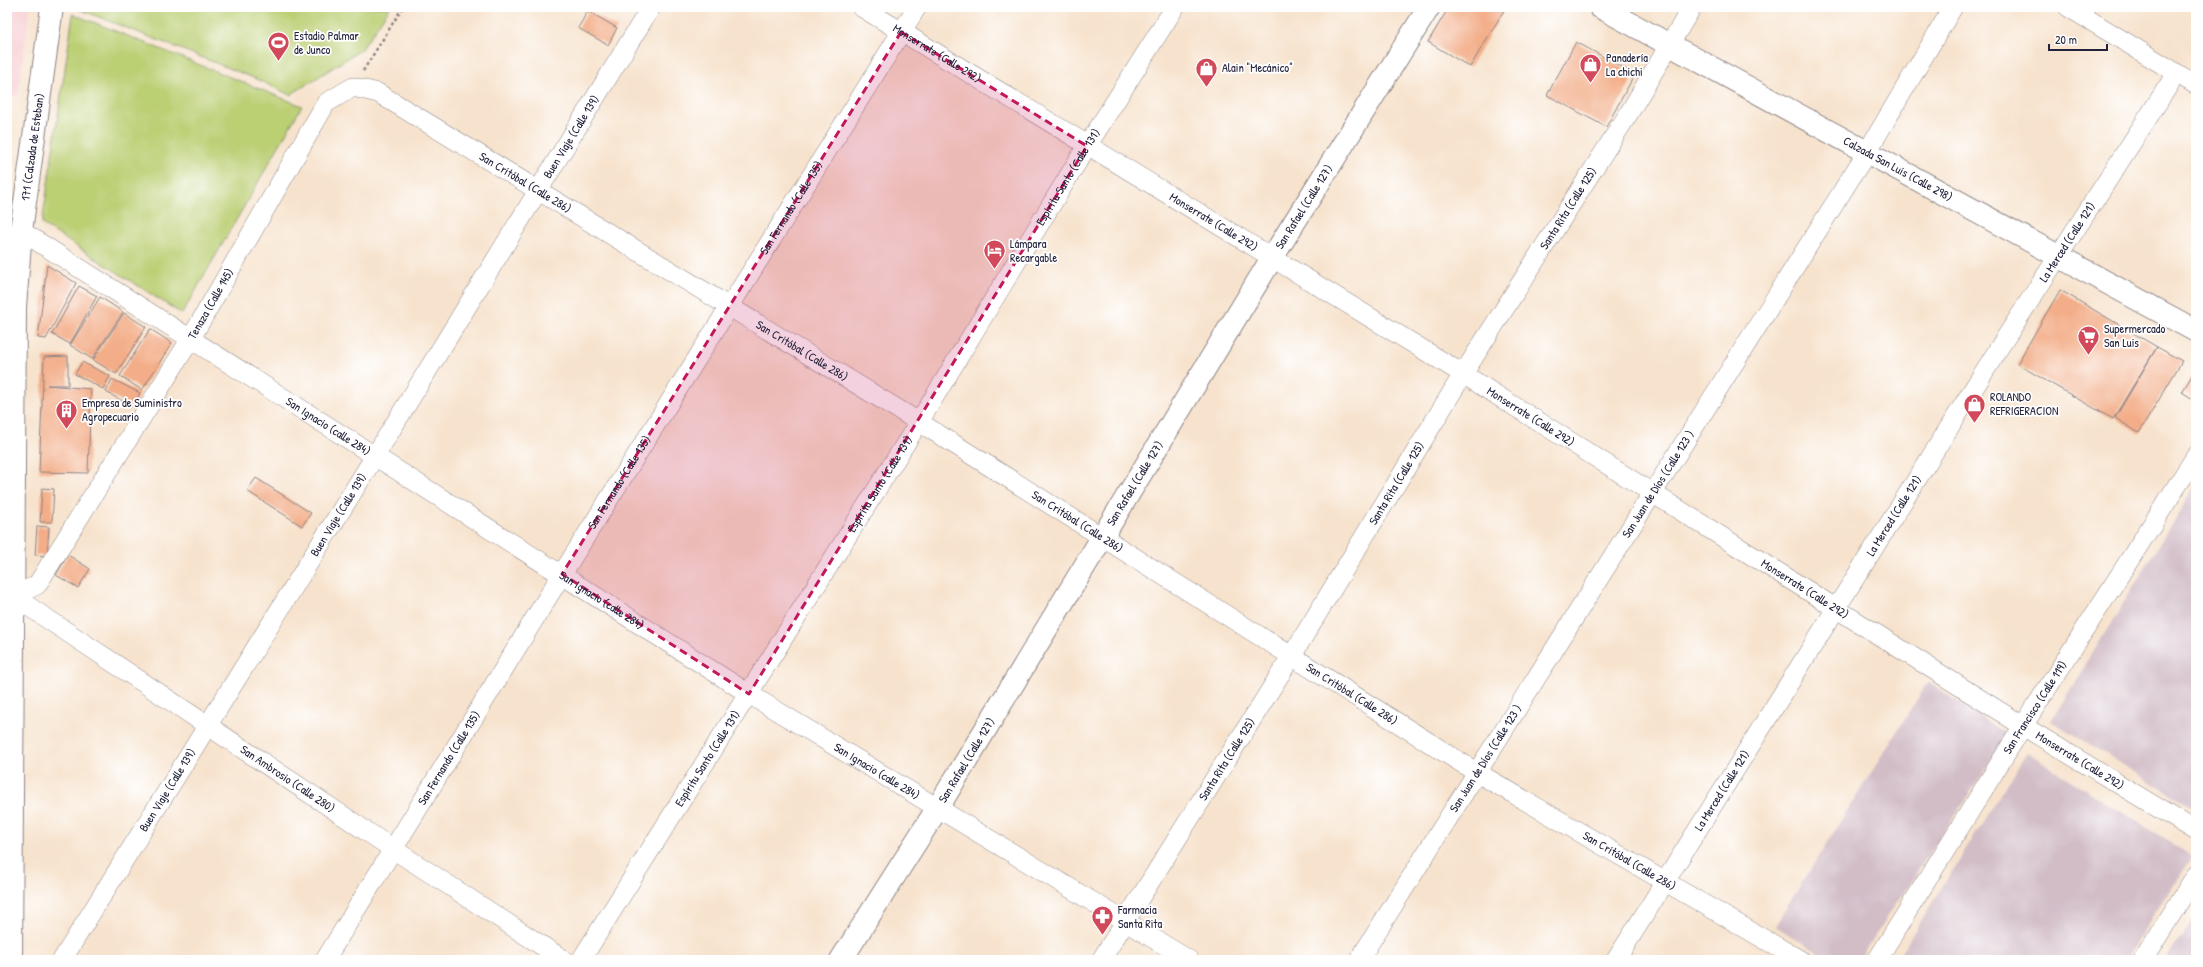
<svg xmlns="http://www.w3.org/2000/svg" width="2203" height="967" viewBox="0 0 2203 967" font-family="'Patrick Hand',sans-serif">
<style>
.built{fill:#f7cfd3}
.industrial{fill:#d2bdc7}
.green{fill:#bbcf73;stroke:#6e7857}
.building{fill:#f3ad88}
.lines{fill:none;stroke-linecap:round;stroke-linejoin:round}
.street-casing{stroke:#8c8284;stroke-width:20}
.secondary-casing{stroke:#8c8284;stroke-width:24}
.primary-casing{stroke:#8c8284;stroke-width:24}
.path{stroke:#8c8284;stroke-width:2.5;stroke-dasharray:3 3;stroke-linecap:butt}
.street{stroke:#fff;stroke-width:19}
.secondary{stroke:#fff;stroke-width:22}
.primary{stroke:#fff;stroke-width:22}
.marked{fill:#c2185b;fill-opacity:0.2;stroke:#c2185b;stroke-width:3;stroke-dasharray:8 5;stroke-linejoin:round}
.labels{text-anchor:middle;stroke-width:3.5;stroke-linejoin:round;paint-order:stroke}
.poi-label{font-size:12px;fill:#22223b;stroke:#fff;text-anchor:start}
.street-label{font-size:12px;fill:#22223b;stroke:#fff}
</style>
<rect width="100%" height="100%" fill="#fff"/>
<filter id="ink" filterUnits="userSpaceOnUse"><feTurbulence type="fractalNoise" baseFrequency=".025" numOctaves="2"/><feDisplacementMap in="SourceGraphic" scale="8" xChannelSelector="R" yChannelSelector="G"/><feConvolveMatrix kernelMatrix="1 2 1 2 8 2 1 2 1" color-interpolation-filters="sRGB"/></filter>
<filter id="wash" filterUnits="userSpaceOnUse"><feTurbulence type="fractalNoise" baseFrequency=".012" numOctaves="4" result="noise"/><feDisplacementMap in="SourceGraphic" scale="16" xChannelSelector="R" yChannelSelector="G"/><feGaussianBlur stdDeviation="0.9" result="paint"/><feColorMatrix in="noise" values="0 0 0 0 0 0 0 0 0 0 0 0 0 0 0 0 0 1.4 0 .05"/><feComposite in="paint" operator="in"/></filter>
<g filter="url(#wash)">
<rect width="100%" height="100%" fill="#f7e3cd"/>
<path class="built" d="M7 7H30L18 95 7 96Z"/>
<path class="industrial" d="M2196 484V809L2051 721Z
M1928 682 2008 735 1859 960H1831L1775 926Z
M2027 753 2192 856 2125 960H1896Z
M2196 915V960H2165Z"/>
<path class="green" d="M390 7 362 49 290 95 254 78 76 8Z
M73 14 302 106 182 314 42 224Z"/>
<g id="blocks">
<path class="building" d="M1449 7H1506L1470 67 1428 42Z
M588 11 617 28 608 45 578 28Z
M1576 42 1635 74 1606 127 1547 95Z
M47 265 76 283 46 339 38 338Z
M79 286 97 296 70 344 52 334Z
M2060 290 2157 347 2113 419 2017 364Z
M100 297 123 312 92 359 70 345Z
M124 313 146 327 116 374 93 360Z
M150 329 172 343 142 390 120 376Z
M2157 347 2182 361 2139 433 2115 418Z
M68 356V385H47L91 389 88 473 39 472 44 357Z
M82 362 110 376 103 389 75 374Z
M2196 369V401L2182 392Z
M112 379 140 393 133 407 106 392Z
M256 478 311 513 302 526 247 491Z
M42 488 54 489 52 522H40Z
M37 526 49 527 47 556 35 555Z
M68 555 90 569 78 588 56 575Z"/>
</g>
</g>
<g filter="url(#ink)">
<use href="#blocks" fill-opacity="0" stroke="#8c8284" stroke-width="1"/>
<g class="lines">
<defs>
<g id="street">
<path id="s1" d="M861 7 1463 374 2023 726 2196 831"/>
<path d="M2068 7 2196 85"/>
<path id="s2" d="M21 231 749 694 1189 960"/>
<path id="s3" d="M7 595 13 596 37 585 190 340 326 103 353 87 378 93 919 422 1476 772 1800 960"/>
<path id="s4" d="M13 596 393 849 564 960"/>
<path id="s5" d="M62 960 375 456 651 7"/>
<path id="s6" d="M325 960 562 574 917 7"/>
<path id="s7" d="M581 960 919 422 1087 146 1175 7"/>
<path id="s8" d="M1101 960 1291 657 1463 374 1629 113 1692 7"/>
<path id="s9" d="M1359 960 1867 152 1953 7"/>
<path id="s10" d="M1616 960 1999 348 2176 74"/>
<path id="s11" d="M1877 960 2023 726 2196 456"/>
<path d="M2143 960 2196 875"/>
</g>
<g id="secondary">
<path id="s12" d="M1600 7 2196 331"/>
<path id="s13" d="M841 960 937 809 1272 258 1429 7"/>
</g>
<g id="primary">
<path id="s14" d="M11 960 15 307 21 231 52 7"/>
</g>
</defs>
<use href="#street" class="street-casing"/>
<use href="#secondary" class="secondary-casing"/>
<use href="#primary" class="primary-casing"/>
<path class="path" d="M363 71 403 7"/>
<use href="#street" class="street"/>
<use href="#secondary" class="secondary"/>
<use href="#primary" class="primary"/>
</g>
</g>
<path class="marked" d="M901 32 1087 146 749 694 562 574Z"/>
<defs>
<symbol id="stadium-pin" viewBox="-11 -11 22 30"><path d="M0 17L-7.5 6A9.5 9.5 0 1 1 7.5 6Z" fill="#d1495b" stroke="#fff"/><path d="M0-5a6.5 5 0 1 0 0 10a6.5 5 0 1 0 0-10ZM-3.5-1.8h7v3.6h-7Z" fill="#fff"/></symbol>
<symbol id="shop-pin" viewBox="-11 -11 22 30"><path d="M0 17L-7.5 6A9.5 9.5 0 1 1 7.5 6Z" fill="#d1495b" stroke="#fff"/><path d="M-5-2.5h2.3a2.7 3.5 0 0 1 5.4 0H5L5.5 6h-11ZM-1.5-2.5h3a1.5 2.3 0 0 0-3 0Z" fill="#fff"/></symbol>
<symbol id="hotel-pin" viewBox="-11 -11 22 30"><path d="M0 17L-7.5 6A9.5 9.5 0 1 1 7.5 6Z" fill="#d1495b" stroke="#fff"/><path d="M-6-4.5h1.5V1H6V5H4.5V3h-9V5H-6ZM-4 0a1.8 1.8 0 1 1 3.6 0ZM.5 0V-2.5h3Q6-2.5 6 0Z" fill="#fff"/></symbol>
<symbol id="supermarket-pin" viewBox="-11 -11 22 30"><path d="M0 17L-7.5 6A9.5 9.5 0 1 1 7.5 6Z" fill="#d1495b" stroke="#fff"/><path d="M-6-5.5h2.5l.6 2H6L4.5 2H-2.5L-4.4-4H-6ZM-1.5 3.2a1.3 1.3 0 1 0 .1 0ZM3 3.2a1.3 1.3 0 1 0 .1 0Z" fill="#fff"/></symbol>
<symbol id="building-pin" viewBox="-11 -11 22 30"><path d="M0 17L-7.5 6A9.5 9.5 0 1 1 7.5 6Z" fill="#d1495b" stroke="#fff"/><path d="M-4-6H4V6H1V3H-1V6H-4ZM-2.5-4.3h1.7v1.8h-1.7ZM.8-4.3h1.7v1.8H.8ZM-2.5-1h1.7V.8h-1.7ZM.8-1h1.7V.8H.8Z" fill="#fff"/></symbol>
<symbol id="pharmacy-pin" viewBox="-11 -11 22 30"><path d="M0 17L-7.5 6A9.5 9.5 0 1 1 7.5 6Z" fill="#d1495b" stroke="#fff"/><path d="M-2-6h4v4h4v4h-4v4h-4v-4h-4v-4h4Z" fill="#fff"/></symbol>
</defs>
<g fill-rule="evenodd">
<use href="#stadium-pin" x="266" y="30" width="25" height="34"/>
<use href="#shop-pin" x="1578" y="52" width="25" height="34"/>
<use href="#shop-pin" x="1194" y="56" width="25" height="34"/>
<use href="#hotel-pin" x="982" y="238" width="25" height="34"/>
<use href="#supermarket-pin" x="2076" y="324" width="25" height="34"/>
<use href="#shop-pin" x="1962" y="392" width="25" height="34"/>
<use href="#building-pin" x="54" y="398" width="25" height="34"/>
<use href="#pharmacy-pin" x="1090" y="904" width="25" height="34"/>
</g>
<g class="labels">
<g class="poi-label">
<text x="294" y="40">Estadio Palmar<tspan x="294" dy="14">de Junco</tspan></text>
<text x="1606" y="62">Panadería<tspan x="1606" dy="14">La chichi</tspan></text>
<text x="1222" y="72">Alain "Mecánico"</text>
<text x="1010" y="248">Lámpara<tspan x="1010" dy="14">Recargable</tspan></text>
<text x="2104" y="333">Supermercado<tspan x="2104" dy="14">San Luis</tspan></text>
<text x="1990" y="401">ROLANDO<tspan x="1990" dy="14">REFRIGERACION</tspan></text>
<text x="82" y="407">Empresa de Suministro<tspan x="82" dy="14">Agropecuario</tspan></text>
<text x="1118" y="914">Farmacia<tspan x="1118" dy="14">Santa Rita</tspan></text>
</g>
<g class="street-label">
<text dy="4" stroke="none"><textPath href="#s1" startOffset="89">Monserrate (Calle 292)</textPath></text>
<text dy="4" stroke="none"><textPath href="#s5" startOffset="968">Buen Viaje (Calle 139)</textPath></text>
<text dy="4" stroke="none"><textPath href="#s14" startOffset="814">171 (Calzada de Esteban)</textPath></text>
<text dy="4" stroke="none"><textPath href="#s12" startOffset="339">Calzada San Luis (Calle 298)</textPath></text>
<text dy="4" stroke="none"><textPath href="#s7" startOffset="922">Espíritu Santo (Calle 131)</textPath></text>
<text dy="4" stroke="none"><textPath href="#s3" startOffset="824">San Critóbal (Calle 286)</textPath></text>
<text dy="4" stroke="none"><textPath href="#s13" startOffset="884">San Rafael (Calle 127)</textPath></text>
<text dy="4" stroke="none"><textPath href="#s6" startOffset="885">San Fernando (Calle 135)</textPath></text>
<text dy="4" stroke="none"><textPath href="#s8" startOffset="885">Santa Rita (Calle 125)</textPath></text>
<text dy="4" stroke="none"><textPath href="#s1" startOffset="413">Monserrate (Calle 292)</textPath></text>
<text dy="4" stroke="none"><textPath href="#s10" startOffset="848">La Merced (Calle 121)</textPath></text>
<text dy="4" stroke="none"><textPath href="#s3" startOffset="363">Tenaza (Calle 145)</textPath></text>
<text dy="4" stroke="none"><textPath href="#s3" startOffset="1148">San Critóbal (Calle 286)</textPath></text>
<text dy="4" stroke="none"><textPath href="#s1" startOffset="785">Monserrate (Calle 292)</textPath></text>
<text dy="4" stroke="none"><textPath href="#s2" startOffset="364">San Ignacio (calle 284)</textPath></text>
<text dy="4" stroke="none"><textPath href="#s6" startOffset="561">San Fernando (Calle 135)</textPath></text>
<text dy="4" stroke="none"><textPath href="#s13" startOffset="560">San Rafael (Calle 127)</textPath></text>
<text dy="4" stroke="none"><textPath href="#s8" startOffset="561">Santa Rita (Calle 125)</textPath></text>
<text dy="4" stroke="none"><textPath href="#s9" startOffset="562">San Juan de Díos (Calle 123 )</textPath></text>
<text dy="4" stroke="none"><textPath href="#s7" startOffset="562">Espíritu Santo (Calle 131)</textPath></text>
<text dy="4" stroke="none"><textPath href="#s5" startOffset="524">Buen Viaje (Calle 139)</textPath></text>
<text dy="4" stroke="none"><textPath href="#s10" startOffset="524">La Merced (Calle 121)</textPath></text>
<text dy="4" stroke="none"><textPath href="#s3" startOffset="1472">San Critóbal (Calle 286)</textPath></text>
<text dy="4" stroke="none"><textPath href="#s1" startOffset="1109">Monserrate (Calle 292)</textPath></text>
<text dy="4" stroke="none"><textPath href="#s2" startOffset="688">San Ignacio (calle 284)</textPath></text>
<text dy="4" stroke="none"><textPath href="#s3" startOffset="1796">San Critóbal (Calle 286)</textPath></text>
<text dy="4" stroke="none"><textPath href="#s11" startOffset="298">San Francisco (Calle 119)</textPath></text>
<text dy="4" stroke="none"><textPath href="#s6" startOffset="237">San Fernando (Calle 135)</textPath></text>
<text dy="4" stroke="none"><textPath href="#s9" startOffset="238">San Juan de Díos (Calle 123 )</textPath></text>
<text dy="4" stroke="none"><textPath href="#s7" startOffset="238">Espíritu Santo (Calle 131)</textPath></text>
<text dy="4" stroke="none"><textPath href="#s13" startOffset="236">San Rafael (Calle 127)</textPath></text>
<text dy="4" stroke="none"><textPath href="#s8" startOffset="237">Santa Rita (Calle 125)</textPath></text>
<text dy="4" stroke="none"><textPath href="#s1" startOffset="1433">Monserrate (Calle 292)</textPath></text>
<text dy="4" stroke="none"><textPath href="#s2" startOffset="1012">San Ignacio (calle 284)</textPath></text>
<text dy="4" stroke="none"><textPath href="#s4" startOffset="330">San Ambrosio (Calle 280)</textPath></text>
<text dy="4" stroke="none"><textPath href="#s5" startOffset="200">Buen Viaje (Calle 139)</textPath></text>
<text dy="4" stroke="none"><textPath href="#s10" startOffset="200">La Merced (Calle 121)</textPath></text>
<text dy="4" stroke="none"><textPath href="#s3" startOffset="2120">San Critóbal (Calle 286)</textPath></text>
</g>
</g>
<rect width="2203" height="967" fill="none" stroke="#fff" stroke-width="24"/>
<path d="M2049 44v6h58v-6" fill="none" stroke="#22223b" stroke-width="2"/>
<text x="2055" y="44" font-size="12" fill="#22223b" stroke="#ffffff" stroke-width="3" paint-order="stroke">20 m</text>
</svg>
